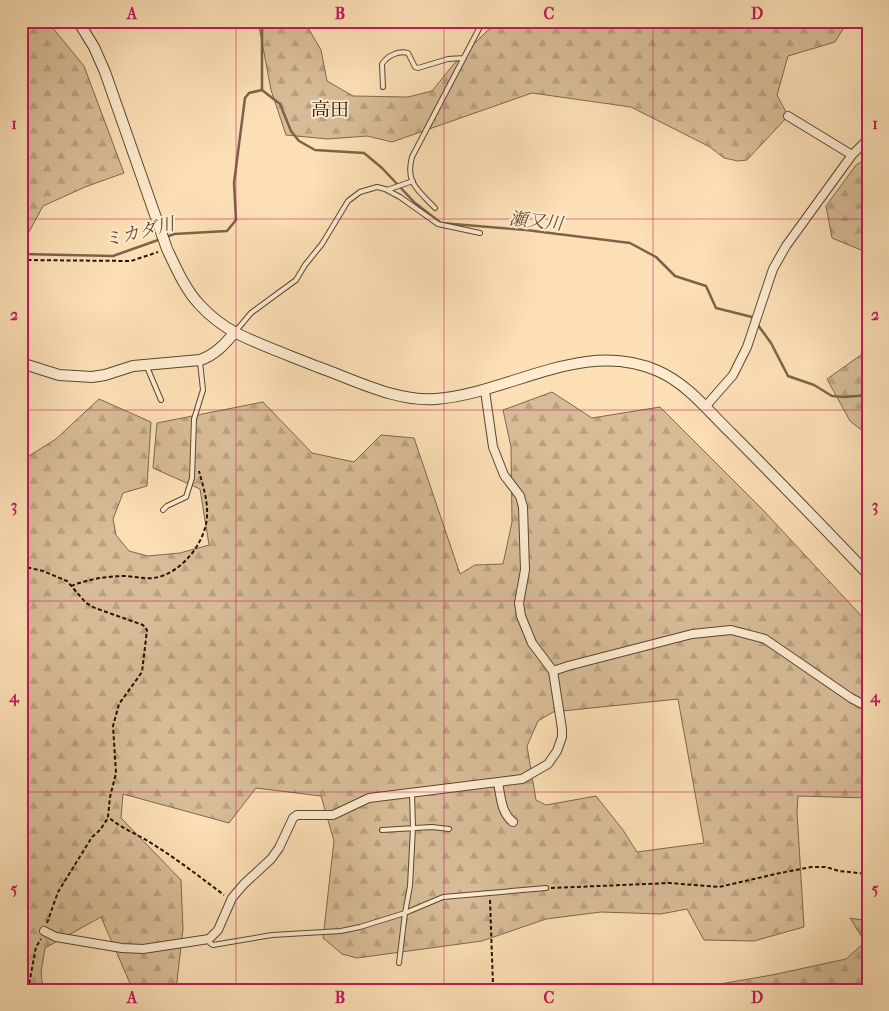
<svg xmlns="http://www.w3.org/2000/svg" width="889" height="1011" viewBox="0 0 889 1011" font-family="'IM FELL French Canon','Noto Serif JP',serif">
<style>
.forest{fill:url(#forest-firs);stroke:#7e684c;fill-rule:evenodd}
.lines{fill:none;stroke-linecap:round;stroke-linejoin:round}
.stream{stroke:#7a6449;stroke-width:2.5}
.service-casing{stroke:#5a472f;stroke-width:6}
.minor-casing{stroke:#5a472f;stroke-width:10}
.tertiary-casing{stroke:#5a472f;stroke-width:12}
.path{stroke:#241402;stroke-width:2;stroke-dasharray:4 2.5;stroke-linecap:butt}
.service{stroke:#fdeacf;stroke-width:4}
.minor{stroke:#fdeacf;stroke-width:8}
.tertiary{stroke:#fdeacf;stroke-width:10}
.grid{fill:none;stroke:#c2185b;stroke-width:1;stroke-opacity:0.55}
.labels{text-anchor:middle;stroke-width:4;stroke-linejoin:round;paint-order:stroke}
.water-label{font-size:18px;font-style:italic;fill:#645037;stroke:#fdeacf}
.quarter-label{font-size:19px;fill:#241402;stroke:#fdeacf}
.neatline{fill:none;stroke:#c2185b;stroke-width:2}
.grid-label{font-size:16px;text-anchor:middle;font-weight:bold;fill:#c2185b}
</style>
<defs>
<pattern id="forest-firs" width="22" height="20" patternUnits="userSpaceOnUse" patternTransform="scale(1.25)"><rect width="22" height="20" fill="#d7bc97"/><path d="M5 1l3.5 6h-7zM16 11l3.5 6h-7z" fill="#b8a180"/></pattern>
</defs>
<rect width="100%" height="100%" fill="#fcdfb5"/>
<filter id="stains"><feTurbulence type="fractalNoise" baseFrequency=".004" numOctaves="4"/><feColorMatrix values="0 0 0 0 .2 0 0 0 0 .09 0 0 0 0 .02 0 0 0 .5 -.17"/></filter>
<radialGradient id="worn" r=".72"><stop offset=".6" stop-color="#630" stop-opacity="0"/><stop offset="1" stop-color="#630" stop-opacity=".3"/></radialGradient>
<path class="forest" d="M21 21H47L84 66 124 173 85 187 43 206 23 243 22 273Z
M258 21H304L321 50 327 81 353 96 408 97 432 91 453 65 487 31 502 21H848L835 42 788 56 777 95 788 116 747 160 738 161 724 158 710 147 631 107 532 93 392 142 367 136 328 139 286 135 271 90Z
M868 158V256L861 250 832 238 826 206 856 165Z
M868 346V435L850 421 827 379 861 355Z
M552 392 592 418 660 407 763 510 868 623V798L798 796 797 812 804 927 754 941 704 940 687 909 661 914 601 912 546 919 482 941 357 958 342 954 323 938 334 841 321 796 256 788 229 823 123 794 121 818 181 880 183 929 176 990H133L101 917 45 948 41 972 43 990H21V461L56 439 99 399 151 422 147 486 123 493 113 519 116 535 129 551 148 556 180 553 209 545 200 489 153 468 157 423 263 402 312 453 354 462 381 435 414 438 460 574 475 565 503 564 512 522 511 447 503 410ZM678 699 704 843 637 852 623 830 596 796 546 805 536 800 527 746 538 721 553 712Z
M850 918 868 921V990H685L772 975 846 959 865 942Z"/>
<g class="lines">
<path class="stream" d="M262 21V90
M262 90 280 104 291 131 299 141 315 150 364 153 382 168 415 203 441 223 526 230 630 243 656 257 675 276 706 286 716 308 752 317 771 343 788 376 814 385 832 396 844 397 868 395
M166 237 174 234 227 231 236 220 234 183 245 98 249 93 262 90
M21 254 113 256 161 239"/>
<defs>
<path id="service" d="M383 87 382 64C387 56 399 50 408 53L415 67 418 68 448 59 464 58
M387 190 413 181
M435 208C418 190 405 183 412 157L483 21
M235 332 251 313 296 280 305 265 322 244 348 201 360 192 377 187 385 189 400 197 438 224 480 233
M147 367 161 400
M163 510 167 506 186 497 192 478 194 419 203 390 200 362
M382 830 432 827 449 829
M209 939 210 943 213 945 272 935 341 931 360 927 405 913 443 897 546 888
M399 963 405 913 410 886 413 828 412 793"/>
<path id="minor" d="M788 116 852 155
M705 407 733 375 747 347 773 269 786 246 852 155 868 139
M553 671 568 666 692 634 731 630 765 639 851 698 868 707
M498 783C501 797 501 813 513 822
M44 931 56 937 122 948 143 949 209 939 218 930 232 898 244 884 271 859 279 848 293 818 297 815H333L369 798 522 779 548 764 557 751 562 737V729L553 671 532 643 521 616 519 603 525 570 523 507 520 496 504 475 493 447 485 391"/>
<path id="tertiary" d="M78 21 94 47 105 72 167 249C176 268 185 289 199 304 209 315 223 326 236 333 262 346 291 356 318 367 355 380 396 402 436 399 511 393 583 338 658 371 688 384 709 412 732 434 778 480 823 527 868 574
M21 363 59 375 92 377 105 375 133 366 200 360C215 355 225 344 235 332"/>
</defs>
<use href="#service" class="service-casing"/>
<use href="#minor" class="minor-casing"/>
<use href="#tertiary" class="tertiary-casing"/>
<path class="path" d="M21 260 131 261 158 252
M21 566 43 571 67 581 86 603 95 608 143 625 147 630 142 672 119 704 113 726 116 773 110 797 108 817C121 828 137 834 151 843 177 859 200 877 224 895
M71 586C89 579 107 576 127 576 136 577 145 579 153 578 180 575 206 543 207 516 208 501 203 486 199 471
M551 888 670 883 719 887 780 873 811 867H826L839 871 868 874
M490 900 493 985 491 990
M47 923 58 892 92 837 100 830 108 818
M28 990 36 947 41 939"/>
<use href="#service" class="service"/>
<use href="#minor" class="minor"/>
<use href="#tertiary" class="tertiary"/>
</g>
<path class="grid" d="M236 21V990M444 21V990M653 21V990M21 219H868M21 410H868M21 601H868M21 792H868"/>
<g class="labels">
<g class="water-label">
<text transform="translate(536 221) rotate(6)" y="6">瀬又川</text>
<text transform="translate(139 232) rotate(-14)" y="6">ミカダ川</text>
</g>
<g class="quarter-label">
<text x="330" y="116">高田</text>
</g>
</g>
<rect width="889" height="1011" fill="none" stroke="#fcdfb5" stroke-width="55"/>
<rect x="28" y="28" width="834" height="956" class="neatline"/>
<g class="grid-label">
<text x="132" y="19">A</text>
<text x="340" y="19">B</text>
<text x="549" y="19">C</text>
<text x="757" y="19">D</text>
<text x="14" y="129">1</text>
<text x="875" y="129">1</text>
<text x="14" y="320">2</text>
<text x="875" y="320">2</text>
<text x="14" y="511">3</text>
<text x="875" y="511">3</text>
<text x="14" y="702">4</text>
<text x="875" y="702">4</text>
<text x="14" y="894">5</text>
<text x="875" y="894">5</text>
<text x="132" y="1003">A</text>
<text x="340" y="1003">B</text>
<text x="549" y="1003">C</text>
<text x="757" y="1003">D</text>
</g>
<rect width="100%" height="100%" filter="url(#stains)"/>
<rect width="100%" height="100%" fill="url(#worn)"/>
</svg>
